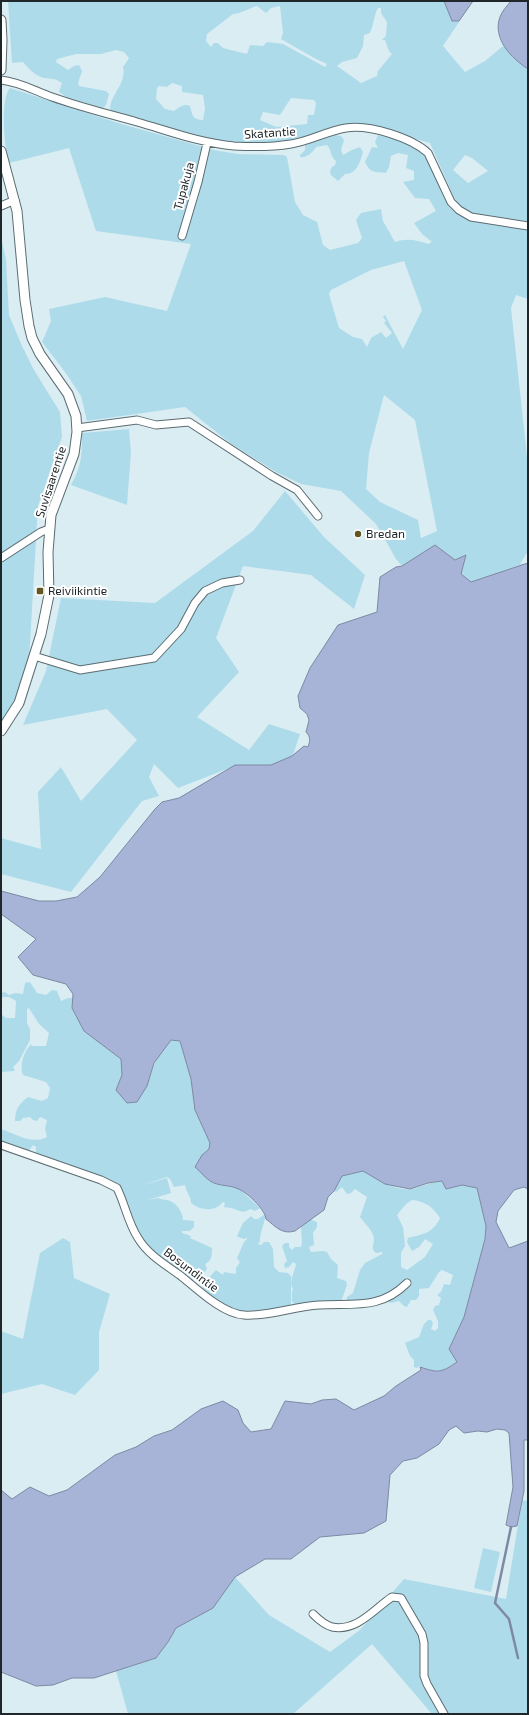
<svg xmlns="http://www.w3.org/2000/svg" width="529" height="1715" viewBox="0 0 529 1715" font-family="'Exo 2',sans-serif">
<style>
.green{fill:#aedbea;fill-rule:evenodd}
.water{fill:#a7b3d7;stroke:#7e89a3}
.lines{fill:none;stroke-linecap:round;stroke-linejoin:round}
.stream{stroke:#7e89a3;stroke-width:2.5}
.minor-casing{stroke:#5b6c71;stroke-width:9}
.tertiary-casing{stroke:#5b6c71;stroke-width:11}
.minor{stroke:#fff;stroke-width:7}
.tertiary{stroke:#fff;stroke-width:9}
.poi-dot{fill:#625623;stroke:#fff;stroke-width:1.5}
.labels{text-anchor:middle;stroke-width:4;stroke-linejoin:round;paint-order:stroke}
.street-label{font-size:12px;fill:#20272a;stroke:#fff}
.poi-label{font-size:12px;fill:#20272a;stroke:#fff;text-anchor:start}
</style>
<rect width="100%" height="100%" fill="#daedf3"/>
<path class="green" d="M8 1H473L443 46 465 72 485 61 503 46C496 24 498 19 511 1H528V223L471 213 462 208 455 200 430 143 370 126 293 141 246 144 207 140 110 111C109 95 127 84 123 67L129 58 124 52 116 50 101 54H76L57 59 56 62 68 70 74 66 79 65 82 71 78 83 79 86 106 91 109 94 106 105 103 108 68 98 59 92 62 83C55 78 52 79 44 78 35 76 28 68 23 62L12 63ZM257 6 266 13 271 8 280 6 283 33 281 39 316 59 327 64 325 67 283 44 267 42 263 46 250 45 247 54 223 48 218 43H214L211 47 206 41 207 34 233 14C241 14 249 8 257 6ZM378 8H381V13L387 22 386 36 382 40H385L389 51 392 54 378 71 377 76 361 83 337 66 342 62 357 58 363 46 364 35 370 33C373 27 375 12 378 8ZM172 83 182 86V92L203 95 205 109 203 120C193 120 192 115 190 106 184 103 179 108 174 111L165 109 156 99 157 88 159 86 167 87ZM291 98 314 100 316 103 314 115H308L307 124 276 127 260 120 263 112 280 115ZM465 155 472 158 488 171 468 183 453 170Z
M10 88 118 123 214 150 238 154 284 155 287 157 295 202 303 215 317 222 323 245 330 250 358 243 362 238 356 220 361 213 381 209 383 221 395 242C406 238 417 240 428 244L432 242 422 234 414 223 436 211 429 199 415 198 403 182 414 180V171L406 168 408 155 398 153 391 156 389 167 386 173C375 172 370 173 365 162L372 147 378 148 375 142 378 135C392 139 410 142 421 152 437 166 438 190 449 207 453 212 462 216 467 219L528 230V299L516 295 511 308 528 466V551L520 564 528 563V589L413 579 396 559 376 524 341 491 301 484 276 472 230 443 185 407 87 421 81 396 65 372 42 342 51 321 49 309 105 297 167 311 191 244 96 231 69 148 9 163C4 148 0 98 10 88ZM404 261 422 310 403 349 385 315 383 317 386 321 384 323 392 333 386 338 381 332 371 338 367 347 362 339 353 337 339 328 329 294 331 290 371 270ZM384 395 415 420 437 531 421 538 418 520 380 502 366 489 369 453Z
M335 135 341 136 344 140 341 150 343 155 352 150 360 147 363 152C360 162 357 174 345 174L338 181 331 175 330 171 332 167 335 165 336 161C330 157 332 150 327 145L316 147C312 153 307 158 300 157V155L305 150V145Z
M1 236 6 260 9 315 22 346 34 370 60 412 62 437 38 506 29 661 13 711 1 729Z
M129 429 131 452 127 505 71 485C82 465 82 455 82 433Z
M285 491 324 537 365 575 354 609 311 575 243 566 216 638 239 672 197 717 249 750 269 724 300 734 293 755 304 746 309 773 179 798 232 767 178 788 154 764 149 777 159 796 142 801 71 892 1 874V838L41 849 38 792 61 767 81 801 137 740 107 709 23 725 46 671 61 598 155 603 253 531Z
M30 982 37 993 46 995 52 990 57 991 61 1001 68 998H73L72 1008 84 1031 121 1059 122 1075 116 1090 147 1086C153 1065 157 1056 171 1040L180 1041 191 1079 195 1110 210 1143 209 1149 202 1155 260 1208 255 1211 250 1209C242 1215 238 1209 230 1208 228 1207 226 1208 224 1207L225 1203 223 1202C215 1212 201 1211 191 1203 191 1196 186 1192 185 1185L174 1187 170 1179 167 1177 140 1186 167 1178 171 1193 148 1200 158 1198C162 1200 163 1199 167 1200 176 1202 183 1212 183 1220L194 1221V1227L190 1231H182V1233L191 1236 190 1238 212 1248C212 1255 212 1261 205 1264L207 1269 200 1278 190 1281 155 1255 139 1239 115 1184 107 1179 39 1156 36 1153V1147L33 1145 28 1152 1 1143V1129C16 1134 32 1145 47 1137L45 1129 47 1120 40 1117 37 1121 33 1120 30 1117 23 1118 20 1121H15C15 1109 19 1104 28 1097L42 1101 48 1098 50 1088 46 1082 23 1075C19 1065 24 1052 31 1044L32 1046H46L49 1033 39 1024 29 1008 27 1009V1023L30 1029V1040L19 1061 13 1067 15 1070 14 1071 1 1072V1014L6 1018H15L16 1001 9 997H1V993L5 992 9 995 15 993 23 994 25 983Z
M363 1171C375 1178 398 1192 412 1189 423 1186 429 1183 442 1181L446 1189 462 1185 478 1188 486 1226 485 1239 464 1317 449 1348 457 1362C441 1372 436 1374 419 1366L417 1368 414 1367V1360L410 1356 405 1343 419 1337 424 1324 428 1320H431L433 1323 431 1329 435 1331 438 1328V1321L433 1310 435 1306 439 1305 441 1298 437 1295 441 1292 444 1284 450 1285 453 1275 442 1270 439 1272 429 1288 419 1289V1296L416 1300H411L407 1307 404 1306 399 1301 391 1303 386 1301 346 1302 347 1297 353 1293 360 1270 365 1263 382 1254 383 1252 376 1253C370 1248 374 1245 374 1239 373 1230 365 1224 360 1217L367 1197 355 1189 351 1193 347 1194 342 1187 336 1192 334 1191 342 1176ZM412 1200C426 1202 432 1206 440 1218 433 1233 424 1234 408 1238L407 1242 412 1251 419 1247 425 1239 433 1244 425 1257 407 1270 401 1267V1253L405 1246 403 1227 397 1215 406 1204Z
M265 1214C266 1222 260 1230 260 1241L258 1244 261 1245 264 1242H269L273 1249 274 1267 279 1272 288 1273 291 1276V1306L280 1309 237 1313 206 1293 203 1289 204 1283 216 1270 223 1275 224 1272 236 1274V1268L240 1262 237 1258 244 1242 247 1239V1238L244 1239 238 1237 237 1236 243 1223 251 1216 254 1219H258Z
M310 1219 317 1222V1227L313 1233 314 1245 309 1247 311 1252C317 1252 321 1250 327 1252L331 1259 338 1265 337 1278 346 1281 347 1285 341 1302 295 1305 292 1301V1292L293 1289C288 1281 295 1272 296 1264L293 1262 289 1267 285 1268 284 1264 287 1261 282 1246 285 1243H289V1247L292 1250 295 1247H301L302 1243 301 1227Z
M63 1238 70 1242 74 1278 110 1294 99 1332V1370L75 1395 42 1384 1 1394V1331L23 1339 40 1253Z
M522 1500 528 1501V1714H432L372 1644 293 1714H128L116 1671 156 1658 168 1642 176 1628 213 1608 235 1577 269 1615 330 1652 360 1630 404 1579 506 1599Z
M483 1548 500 1552 491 1592 474 1588Z"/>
<path class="water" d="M444 1H473L459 21H452Z
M511 1H528V69C511 58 492 38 500 17 502 11 507 6 511 1Z
M435 545 455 560 466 555 461 574 471 582 528 563V1189L524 1187 514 1190 498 1211 496 1222 509 1248 528 1241V1440H524V1491L517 1526 511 1527 506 1525 513 1487 509 1433 505 1430 497 1429 487 1432 478 1431 464 1433 456 1426 449 1430 439 1444 417 1458 403 1461 390 1475 386 1521 364 1533 320 1537 291 1559H265L235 1577 213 1608 176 1628 168 1642 156 1658 94 1678H72L53 1685 36 1686 1 1672V1490L12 1499 30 1487 49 1496 67 1490 115 1455 136 1447 154 1436 172 1430 201 1409 223 1401 238 1410 243 1423 251 1432 271 1429 285 1401 311 1404 322 1400 336 1399 354 1410 384 1396 396 1386 421 1370 420 1367C438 1373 441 1373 457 1362L449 1349 464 1317 485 1239 486 1226 477 1188 462 1185 446 1189 442 1181 428 1183 410 1189 385 1184 363 1171 342 1176 334 1191 328 1197 324 1210 295 1231C282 1235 275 1226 266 1219 265 1209 246 1191 236 1188 229 1185 219 1186 212 1182 206 1179 200 1171 195 1167L202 1155 209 1149 210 1143 195 1110 191 1079 180 1041 171 1040 154 1063 147 1086 137 1102 127 1103 116 1090 122 1075 121 1059 84 1031 72 1008 73 994 66 984 33 975 18 957 36 939 1 914V891L39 901H56L77 897 100 877 155 809 162 802 179 798 235 765H271L292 756 304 746 308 747C310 741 311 737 306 732L309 720 307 714 300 708 298 696 310 668 338 625 377 612 380 577 396 567 402 566Z"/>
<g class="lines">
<path class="stream" d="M511 1527 495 1603 509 1619 518 1658"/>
<defs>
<path id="minor" d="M1 80C20 82 35 91 52 97 80 107 109 114 137 122 169 131 200 143 234 146 252 147 273 147 291 144 310 141 327 131 346 128 369 124 412 138 428 153L451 202 459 210 471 217 528 226
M1 206 15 200
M182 236 198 182 207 143
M77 428 137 420 156 425 189 422 272 476 297 490 318 516
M1 558 41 532 49 529
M34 656 80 670 154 658 181 629 195 603 205 591 222 583 240 580
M1 1145 101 1180 117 1188C125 1204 128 1223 138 1238 148 1255 166 1265 181 1276 197 1289 223 1314 244 1315 268 1317 295 1306 319 1305 354 1303 380 1310 407 1283
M313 1614C318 1619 325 1625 332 1627 357 1632 374 1609 392 1597L401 1598 422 1634 424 1643V1676L427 1684 444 1714"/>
<path id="tertiary" d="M1 20 2 40 1 70
M1 151 17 211 25 300 29 326 32 338 40 354 68 394 76 416 77 432 74 454 51 515 48 552 49 595 41 634 19 703 1 731"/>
</defs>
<use href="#minor" class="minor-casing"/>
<use href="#tertiary" class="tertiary-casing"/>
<use href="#minor" class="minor"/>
<use href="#tertiary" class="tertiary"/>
</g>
<g class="poi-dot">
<circle cx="358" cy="534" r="4"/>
<rect x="36" y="587" width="8" height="8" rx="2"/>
</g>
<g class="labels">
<g class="street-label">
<text transform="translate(270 133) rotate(-4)" y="4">Skatantie</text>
<text transform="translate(184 186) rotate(-75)" y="4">Tupakuja</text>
<text transform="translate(51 482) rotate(-72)" y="4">Suvisaarentie</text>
<text transform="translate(191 1270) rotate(37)" y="4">Bosundintie</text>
</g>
<g class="poi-label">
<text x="366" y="538">Bredan</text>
<text x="48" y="595">Reiviikintie</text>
</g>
</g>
<rect width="529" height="1715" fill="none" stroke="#20272a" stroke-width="4"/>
</svg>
